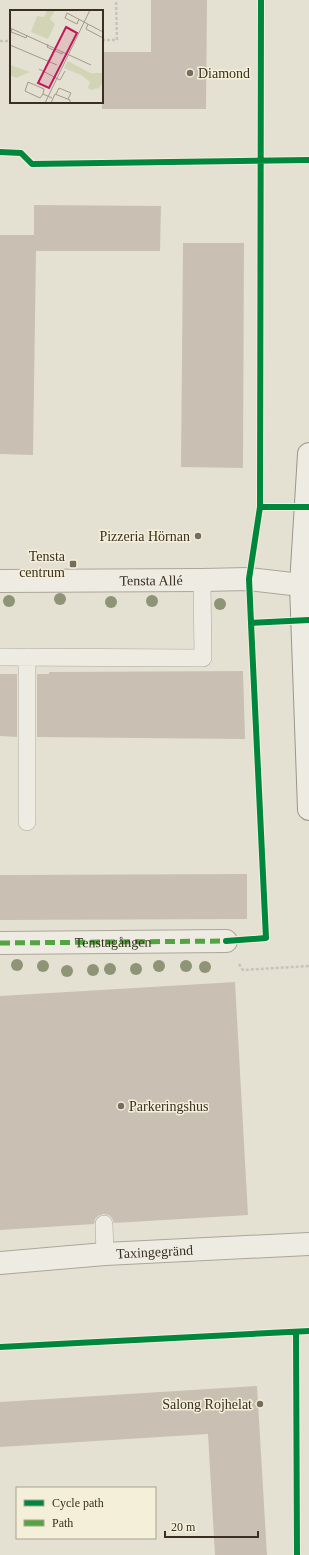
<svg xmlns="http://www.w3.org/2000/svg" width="309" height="1555" viewBox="0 0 309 1555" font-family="'Times New Roman',serif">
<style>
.building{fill:#c9c0b3}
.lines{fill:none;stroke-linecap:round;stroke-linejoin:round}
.lane-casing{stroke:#aba69a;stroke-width:18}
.street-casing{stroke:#aba69a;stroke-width:24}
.secondary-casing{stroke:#9b968a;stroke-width:24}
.path{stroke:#c6c3ba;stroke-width:2.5;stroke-dasharray:3 2;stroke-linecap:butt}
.lane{stroke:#eeebe3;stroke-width:17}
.street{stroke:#eeebe3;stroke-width:22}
.secondary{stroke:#eeebe3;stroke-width:22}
.quiet{stroke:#54a441;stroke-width:5;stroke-dasharray:10 5;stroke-linecap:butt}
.cycleway-casing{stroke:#f4efd9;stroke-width:8}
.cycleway{stroke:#00873e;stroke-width:6}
.tree{fill:#8e9475}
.poi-dot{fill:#766d5f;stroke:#f4efd9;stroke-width:1.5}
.labels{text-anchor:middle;stroke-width:3;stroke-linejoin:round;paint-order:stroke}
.poi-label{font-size:14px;fill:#3a2f21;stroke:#f4efd9;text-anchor:end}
.street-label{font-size:14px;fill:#3a2f21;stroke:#f4efd9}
.inset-road{fill:none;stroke:#a19a8b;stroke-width:1}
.view{fill:#c2185b;fill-opacity:0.15;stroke:#c2185b;stroke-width:2}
.inset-edge{fill:none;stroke:#3a2f21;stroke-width:2}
</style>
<rect width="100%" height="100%" fill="#e5e1d2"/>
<path class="building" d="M151 0H207L206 109H102V52H151Z
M34 205 161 206 160 251H36L33 455 0 454V235H34Z
M183 243H244L243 468 181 467Z
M243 671 245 739 37 737V674H49V672Z
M0 674H17V737L0 736Z
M247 874V919L0 920V875Z
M235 982 248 1215 114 1223 112 1218 109 1215 103 1214 98 1216 95 1219 94 1224 0 1230V996Z
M257 1386 267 1555H215L208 1434 0 1447V1402Z"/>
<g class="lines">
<defs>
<path id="lane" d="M0 657 203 658 202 580
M27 657V822
M104 1224 105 1254"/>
<g id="street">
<path id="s1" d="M0 581 202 580 249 579 301 585 309 583"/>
<path id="s2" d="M0 943 226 941"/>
<path id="s3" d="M0 1263 105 1254 309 1244"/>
</g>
<path id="secondary" d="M309 454 301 585 309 809"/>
</defs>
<use href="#lane" class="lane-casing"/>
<use href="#street" class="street-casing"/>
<use href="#secondary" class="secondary-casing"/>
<path class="path" d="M102 40H117L116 0
M0 41H11
M239 964 243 970 309 966"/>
<use href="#lane" class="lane"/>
<use href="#street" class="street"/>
<use href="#secondary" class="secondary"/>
<path class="quiet" d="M0 943 226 941"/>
<defs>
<path id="cycleway" d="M0 152 21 153 32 164 309 160
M260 507 261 0
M309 507H260L249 579 251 623 309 620
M226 941 266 938 251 623
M296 1332 297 1555
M0 1347 309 1331"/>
</defs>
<use href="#cycleway" class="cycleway-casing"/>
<use href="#cycleway" class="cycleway"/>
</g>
<g class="tree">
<circle cx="60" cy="599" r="6"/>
<circle cx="9" cy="601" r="6"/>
<circle cx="152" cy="601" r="6"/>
<circle cx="111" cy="602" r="6"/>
<circle cx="220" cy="604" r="6"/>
<circle cx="17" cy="965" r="6"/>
<circle cx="43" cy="966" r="6"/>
<circle cx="159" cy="966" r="6"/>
<circle cx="186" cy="966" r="6"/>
<circle cx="205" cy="967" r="6"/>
<circle cx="110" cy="969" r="6"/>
<circle cx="136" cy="969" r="6"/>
<circle cx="93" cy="970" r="6"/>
<circle cx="67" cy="971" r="6"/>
</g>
<g class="poi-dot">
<circle cx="190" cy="73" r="4"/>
<circle cx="198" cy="536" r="4"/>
<rect x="69" y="560" width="8" height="8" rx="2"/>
<circle cx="121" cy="1106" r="4"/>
<circle cx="260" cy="1404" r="4"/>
</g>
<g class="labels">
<g class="poi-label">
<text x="198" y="78" text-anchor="start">Diamond</text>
<text x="190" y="541">Pizzeria Hörnan</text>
<text x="65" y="561">Tensta<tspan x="65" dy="16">centrum</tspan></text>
<text x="129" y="1111" text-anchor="start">Parkeringshus</text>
<text x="252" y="1409">Salong Rojhelat</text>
</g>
<g class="street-label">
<text dy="5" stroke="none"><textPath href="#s1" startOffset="151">Tensta Allé</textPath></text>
<text dy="5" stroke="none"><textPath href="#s2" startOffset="113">Tenstagången</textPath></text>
<text dy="5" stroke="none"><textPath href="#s3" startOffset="155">Taxingegränd</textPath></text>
</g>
</g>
<g transform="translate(10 10)">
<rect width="93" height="93" fill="#e5e1d2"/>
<path d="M37 0H45L40 9 45 14 38 29 21 22 27 6 34 7ZM58 51 80 63H93V72L89 78 81 80 78 78 80 72 71 65 54 58ZM0 55 20 62 6 68 0 65Z" fill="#d2d5b5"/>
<path class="inset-road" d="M69 9 67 14 55 8 57 3 74 12 93 22M78 14 76 19 93 28M0 18 81 55M2 19 1 22 9 25 16 28 17 25M38 34 37 37 52 44 53 42M0 35 47 55M29 59 50 70 55 61M33 84 34 79 18 72 15 81 30 88 33 84 42 88M46 84 49 78 61 83 58 89M35 93 80 0M41 93 45 84 60 90V93"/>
<path class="view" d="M56 17 67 23 39 78 28 73Z"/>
<rect width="93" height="93" class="inset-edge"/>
</g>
<rect x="16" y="1487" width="140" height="52" fill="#f4efd9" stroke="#aaa28f"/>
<rect x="24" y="1500" width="20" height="6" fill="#00873e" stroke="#aaa28f"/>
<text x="52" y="1507" font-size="12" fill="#3a2f21">Cycle path</text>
<rect x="24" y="1520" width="20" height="6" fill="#54a441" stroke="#aaa28f"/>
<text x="52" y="1527" font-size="12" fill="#3a2f21">Path</text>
<path d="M165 1531v6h93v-6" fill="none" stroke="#3a2f21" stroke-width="2"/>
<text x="171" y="1531" font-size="12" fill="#3a2f21" stroke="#f4efd9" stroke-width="3" paint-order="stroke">20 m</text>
</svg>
